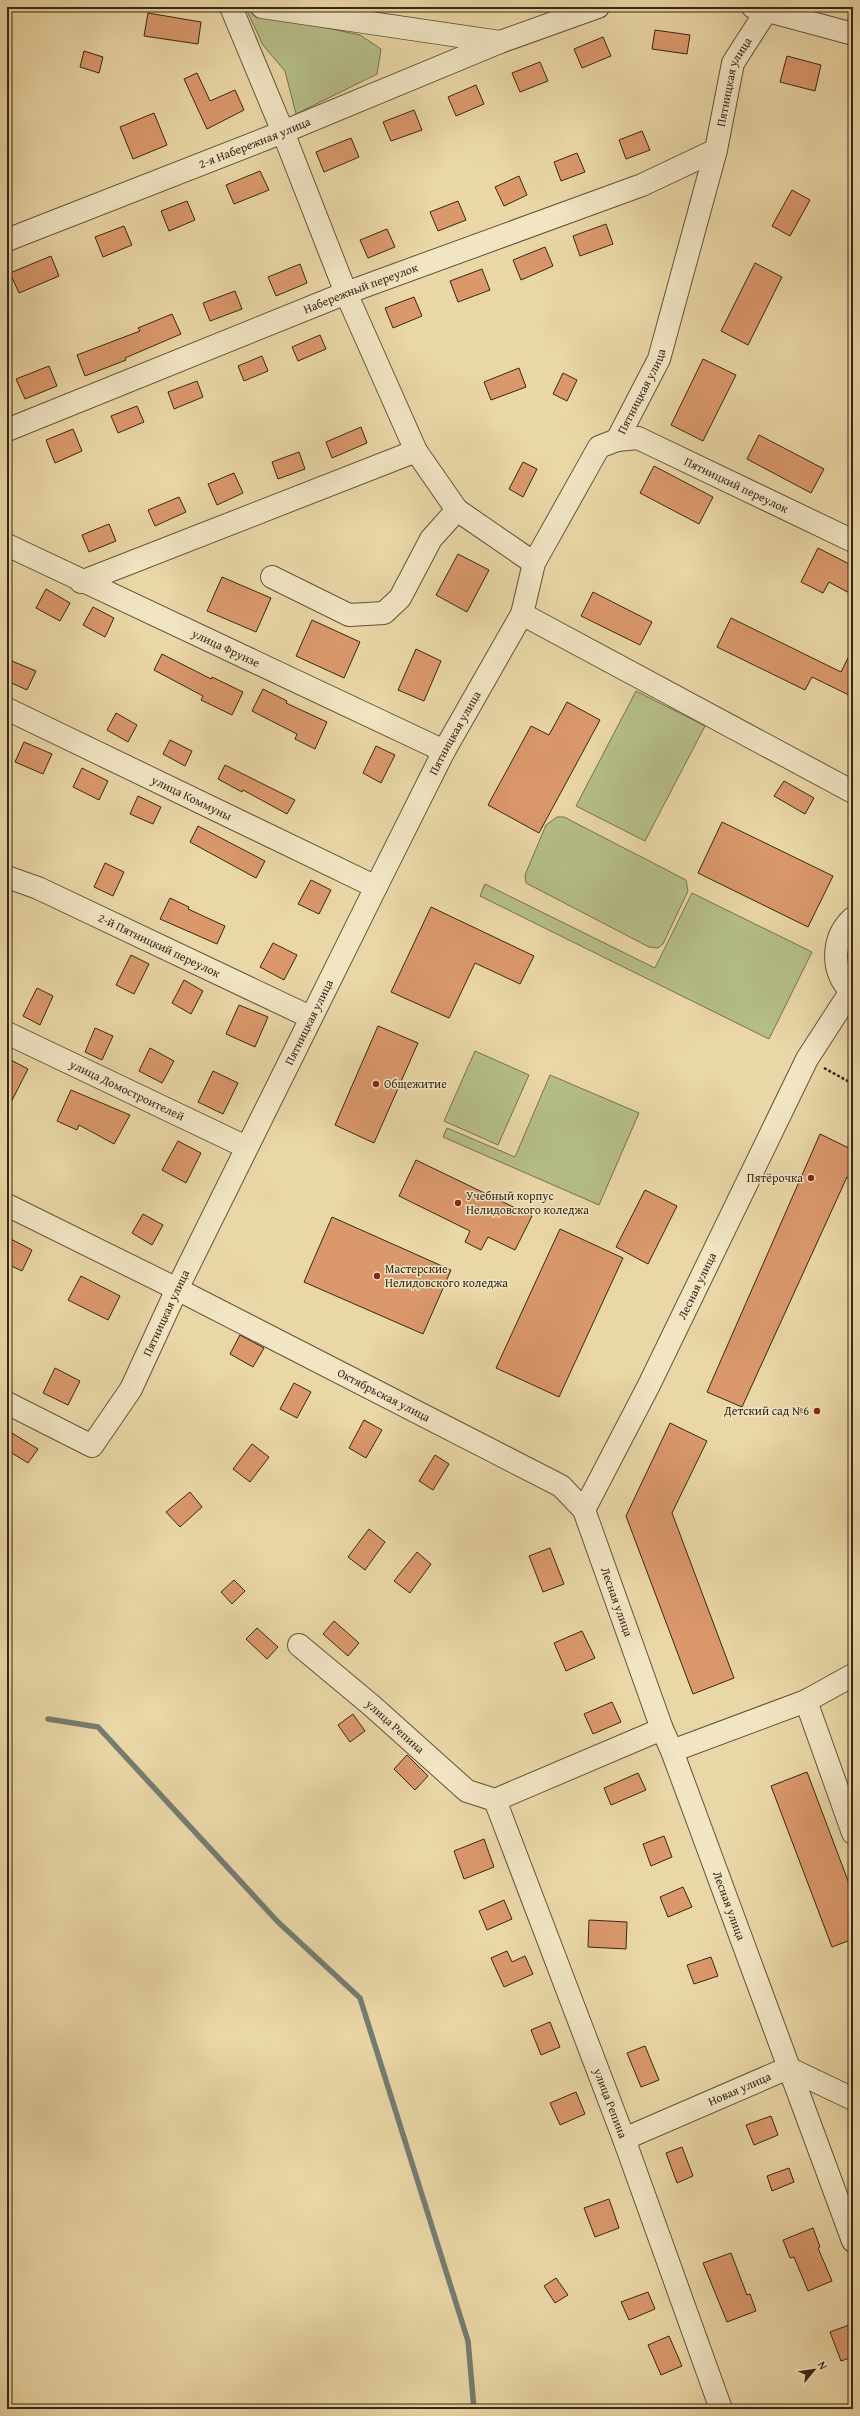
<svg xmlns="http://www.w3.org/2000/svg" width="860" height="2416" viewBox="0 0 860 2416" font-family="'Gentium Book Plus',serif">
<style>
.green{fill:#b5be87;stroke:#76724e}
.lines{fill:none;stroke-linecap:round;stroke-linejoin:round}
.stream{stroke:#737d72;stroke-width:5.5}
.building{fill:#da986b;stroke:#382716}
.minor-casing{stroke:#64533a;stroke-width:24}
.path{stroke:#382716;stroke-width:2.5;stroke-dasharray:3 2;stroke-linecap:butt}
.minor{stroke:#f1e5c4;stroke-width:22}
.poi-dot{fill:#8f2418;stroke:#f1e5c4;stroke-width:1.5}
.labels{text-anchor:middle;stroke-width:3;stroke-linejoin:round;paint-order:stroke}
.street-label{font-size:12px;fill:#382716;stroke:#f1e5c4}
.poi-label{font-size:12px;fill:#382716;stroke:#f1e5c4;text-anchor:start}
</style>
<rect width="100%" height="100%" fill="#e9d7a5"/>
<filter id="stains"><feTurbulence type="fractalNoise" baseFrequency=".005" numOctaves="4"/><feColorMatrix values="0 0 0 0 .2 0 0 0 0 .09 0 0 0 0 .02 0 0 0 .5 -.17"/></filter>
<radialGradient id="worn" r=".72"><stop offset=".6" stop-color="#630" stop-opacity="0"/><stop offset="1" stop-color="#630" stop-opacity=".3"/></radialGradient>
<path class="green" d="M247 11 360 35 381 49 377 74 296 114 285 71 263 45Z
M636 691 705 726 645 841 576 806Z
M557 817H564L686 880 688 891 663 944 658 948 649 947 526 883 525 875 546 825Z
M485 884 655 968 692 893 812 952 769 1039 480 896Z
M475 1051 529 1075 498 1145 444 1121Z
M550 1075 639 1113 599 1205 443 1137 447 1128 515 1157Z"/>
<g class="lines">
<path class="stream" d="M48 1719 98 1727 278 1922 360 1998 468 2341 474 2409"/>
</g>
<path class="building" d="M148 13 201 22 198 44 144 36Z
M655 30 690 35 687 54 652 49Z
M603 37 611 56 582 68 574 49Z
M84 51 103 57 99 73 80 67Z
M787 56 821 65 815 91 780 82Z
M540 62 548 81 520 92 512 73Z
M197 73 210 101 235 90 244 110 207 129 184 79Z
M476 85 484 104 456 116 448 97Z
M414 110 422 130 391 141 383 122Z
M154 113 167 145 133 159 120 127Z
M642 131 650 150 626 159 619 140Z
M351 138 359 157 324 172 316 152Z
M577 153 585 172 561 181 554 162Z
M260 171 269 190 234 204 226 185Z
M519 176 527 195 504 206 495 187Z
M792 190 810 200 790 236 772 226Z
M187 201 195 220 169 231 161 211Z
M458 201 466 220 438 231 430 212Z
M606 224 613 244 580 256 573 236Z
M124 226 132 245 103 257 95 237Z
M387 229 395 247 368 258 360 240Z
M545 247 553 266 521 280 513 260Z
M51 256 59 276 19 293 10 273Z
M755 263 782 277 748 345 721 331Z
M300 264 307 283 276 296 268 277Z
M482 269 490 290 458 302 450 281Z
M235 291 242 309 210 321 203 303Z
M414 297 422 316 393 328 385 308Z
M172 314 181 334 125 358 126 360 85 376 77 355 140 331 138 328Z
M320 335 326 349 298 361 292 347Z
M262 356 268 371 244 381 238 366Z
M703 359 736 375 703 441 671 425Z
M49 366 57 386 25 399 16 379Z
M519 368 526 387 491 400 484 382Z
M563 373 577 380 567 401 553 394Z
M197 381 203 397 174 409 168 392Z
M137 406 144 422 118 433 111 416Z
M361 427 367 443 332 458 326 442Z
M73 429 82 451 55 463 46 440Z
M759 435 824 469 811 493 747 459Z
M299 452 305 469 278 479 272 462Z
M523 462 537 469 523 497 509 489Z
M654 466 713 497 699 524 640 493Z
M234 473 243 493 217 505 208 484Z
M179 497 186 512 155 526 148 510Z
M109 524 116 541 89 552 82 535Z
M818 548 853 566V595L829 582 823 593 801 582Z
M458 554 489 570 467 612 436 595Z
M222 577 271 598 256 632 207 611Z
M46 589 70 603 60 621 36 608Z
M593 592 652 622 640 645 581 616Z
M93 607 114 618 105 637 83 625Z
M731 618 841 672 853 648V697L812 677 805 690 717 647Z
M312 620 360 642 344 678 296 656Z
M416 649 441 661 424 701 398 690Z
M162 654 211 679 212 677 243 692 232 715 201 700 203 696 154 670Z
M7 659 36 671 27 690 7 681Z
M263 689 287 701 286 703 327 722 315 749 295 739 297 734 252 711Z
M567 702 600 720 539 833 488 805 531 726 549 735Z
M116 713 137 725 128 742 107 730Z
M170 740 192 751 185 766 163 754Z
M24 742 52 754 43 774 15 762Z
M376 746 395 755 381 783 363 773Z
M225 765 295 800 287 814 243 790 242 792 218 779Z
M82 768 108 781 99 800 73 787Z
M784 781 814 798 805 814 774 796Z
M138 796 161 807 153 824 130 814Z
M722 822 833 876 808 927 698 873Z
M198 826 265 861 256 878 190 842Z
M105 863 124 872 113 896 94 887Z
M311 880 331 890 319 914 298 904Z
M170 898 189 907 188 909 225 926 217 944 160 919Z
M431 907 534 956 520 984 475 963 449 1018 391 992Z
M273 943 297 955 284 980 260 967Z
M131 955 149 964 134 994 116 985Z
M184 980 203 991 191 1014 172 1003Z
M37 988 53 996 40 1025 23 1016Z
M239 1005 268 1017 255 1047 226 1034Z
M378 1026 418 1043 374 1143 335 1125Z
M95 1028 113 1036 102 1060 85 1052Z
M150 1048 174 1061 162 1083 139 1071Z
M7 1058 28 1069 7 1110Z
M213 1071 238 1083 223 1114 198 1102Z
M71 1090 130 1115 114 1144 79 1125 77 1130 57 1121Z
M820 1134 853 1150V1181L847 1177 742 1407 707 1392Z
M178 1141 201 1153 186 1183 162 1170Z
M416 1160 532 1216 515 1250 488 1237 481 1250 465 1242 470 1231 399 1196Z
M645 1190 677 1206 648 1264 616 1247Z
M143 1214 163 1225 152 1245 132 1233Z
M332 1217 451 1270 423 1334 304 1282Z
M560 1229 623 1258 559 1397 496 1368Z
M7 1237 32 1250 22 1271 7 1264Z
M81 1276 120 1296 108 1320 68 1300Z
M240 1335 264 1348 253 1367 230 1354Z
M55 1368 80 1381 68 1405 43 1393Z
M294 1383 311 1392 297 1418 280 1409Z
M364 1420 382 1430 366 1458 349 1448Z
M670 1423 707 1441 672 1513 734 1678 693 1694 626 1516Z
M7 1430 38 1449 28 1463 7 1450Z
M252 1444 269 1457 250 1482 233 1469Z
M435 1455 449 1464 433 1490 419 1481Z
M190 1492 202 1507 180 1527 166 1512Z
M369 1529 385 1542 365 1570 348 1557Z
M550 1548 564 1584 543 1592 529 1556Z
M417 1552 431 1564 410 1593 394 1581Z
M234 1580 245 1591 232 1604 221 1592Z
M334 1621 359 1643 348 1656 323 1634Z
M257 1628 278 1647 267 1659 246 1639Z
M582 1631 595 1658 566 1671 554 1643Z
M612 1702 621 1722 593 1734 584 1714Z
M353 1714 365 1731 350 1742 338 1725Z
M407 1755 428 1776 415 1790 394 1769Z
M807 1772 853 1894V1939L832 1947 771 1786Z
M638 1773 646 1790 611 1805 604 1788Z
M664 1836 672 1857 651 1866 643 1844Z
M484 1839 494 1867 464 1879 454 1851Z
M683 1887 692 1907 668 1917 660 1897Z
M504 1900 512 1919 487 1930 479 1911Z
M589 1920 627 1922 626 1949 588 1947Z
M507 1951 512 1962 525 1956 533 1974 504 1987 491 1958Z
M711 1957 718 1976 694 1984 687 1965Z
M550 2022 560 2047 541 2055 531 2030Z
M645 2046 659 2080 641 2087 627 2053Z
M576 2092 585 2114 560 2125 550 2103Z
M771 2116 778 2135 754 2145 746 2125Z
M682 2147 693 2176 677 2183 666 2153Z
M789 2168 794 2182 772 2191 767 2176Z
M609 2199 619 2228 595 2237 584 2208Z
M813 2228 820 2247 818 2248 832 2281 808 2291 794 2257 790 2258 783 2240Z
M731 2253 747 2295 750 2294 756 2311 727 2322 703 2263Z
M556 2278 568 2295 555 2303 544 2286Z
M648 2292 655 2309 629 2320 621 2302Z
M849 2325 853 2335V2357L841 2361 830 2332Z
M669 2336 682 2366 661 2375 648 2345Z"/>
<g class="lines">
<defs>
<g id="minor">
<path d="M231 7 283 132 346 293 416 451 457 510 534 563"/>
<path d="M262 7 500 42"/>
<path d="M753 7 853 34"/>
<path id="s1" d="M7 240 283 132 500 42 598 7"/>
<path id="s2" d="M7 430 346 293 642 185 716 150"/>
<path id="s3" d="M617 440 638 438 853 541"/>
<path id="s4" d="M7 545 444 751"/>
<path d="M272 577 349 615 384 613 400 598 431 539 457 510"/>
<path d="M81 582 416 451"/>
<path d="M522 614 853 792"/>
<path id="s5" d="M7 709 376 887"/>
<path id="s6" d="M7 877 38 888 310 1017"/>
<path d="M853 918C831 938 830 973 853 993"/>
<path id="s7" d="M7 1033 246 1147"/>
<path id="s8" d="M7 1205 177 1289 561 1486 584 1510 662 1729 672 1751 853 2241"/>
<path id="s9" d="M7 1403 92 1446 131 1389 177 1289 376 887 444 751 522 614 534 563 599 447 617 440 659 359 716 150 733 63 767 10"/>
<path id="s10" d="M584 1510 649 1385 807 1059 851 991"/>
<path id="s11" d="M299 1645 371 1705 467 1791 495 1800"/>
<path d="M806 1701 853 1675"/>
<path id="s12" d="M662 1729 495 1800 624 2139 721 2409"/>
<path d="M672 1751 806 1701 853 1833"/>
<path id="s13" d="M624 2139 788 2068 853 2099"/>
</g>
</defs>
<use href="#minor" class="minor-casing"/>
<path class="path" d="M824 1068 853 1084"/>
<use href="#minor" class="minor"/>
</g>
<g class="poi-dot">
<circle cx="376" cy="1084" r="4"/>
<circle cx="811" cy="1178" r="4"/>
<circle cx="458" cy="1203" r="4"/>
<circle cx="377" cy="1276" r="4"/>
<circle cx="817" cy="1411" r="4"/>
</g>
<g class="labels">
<g class="street-label">
<text dy="4" stroke="none"><textPath href="#s9" startOffset="1616">Пятницкая улица</textPath></text>
<text dy="4" stroke="none"><textPath href="#s1" startOffset="266">2-я Набережная улица</textPath></text>
<text dy="4" stroke="none"><textPath href="#s2" startOffset="381">Набережный переулок</textPath></text>
<text dy="4" stroke="none"><textPath href="#s9" startOffset="1292">Пятницкая улица</textPath></text>
<text dy="4" stroke="none"><textPath href="#s3" startOffset="130">Пятницкий переулок</textPath></text>
<text dy="4" stroke="none"><textPath href="#s4" startOffset="242">улица Фрунзе</textPath></text>
<text dy="4" stroke="none"><textPath href="#s9" startOffset="896">Пятницкая улица</textPath></text>
<text dy="4" stroke="none"><textPath href="#s5" startOffset="205">улица Коммуны</textPath></text>
<text dy="4" stroke="none"><textPath href="#s6" startOffset="167">2-й Пятницкий переулок</textPath></text>
<text dy="4" stroke="none"><textPath href="#s9" startOffset="572">Пятницкая улица</textPath></text>
<text dy="4" stroke="none"><textPath href="#s7" startOffset="133">улица Домостроителей</textPath></text>
<text dy="4" stroke="none"><textPath href="#s10" startOffset="251">Лесная улица</textPath></text>
<text dy="4" stroke="none"><textPath href="#s9" startOffset="248">Пятницкая улица</textPath></text>
<text dy="4" stroke="none"><textPath href="#s8" startOffset="422">Октябрьская улица</textPath></text>
<text dy="4" stroke="none"><textPath href="#s8" startOffset="752">Лесная улица</textPath></text>
<text dy="4" stroke="none"><textPath href="#s11" startOffset="126">улица Репина</textPath></text>
<text dy="4" stroke="none"><textPath href="#s8" startOffset="1076">Лесная улица</textPath></text>
<text dy="4" stroke="none"><textPath href="#s13" startOffset="126">Новая улица</textPath></text>
<text dy="4" stroke="none"><textPath href="#s12" startOffset="506">улица Репина</textPath></text>
</g>
<g class="poi-label">
<text x="384" y="1088">Общежитие</text>
<text x="803" y="1182" text-anchor="end">Пятёрочка</text>
<text x="466" y="1200">Учебный корпус<tspan x="466" dy="14">Нелидовского коледжа</tspan></text>
<text x="385" y="1273">Мастерские<tspan x="385" dy="14">Нелидовского коледжа</tspan></text>
<text x="809" y="1415" text-anchor="end">Детский сад №6</text>
</g>
</g>
<rect width="860" height="2416" fill="none" stroke="#e9d7a5" stroke-width="24"/>
<rect x="8" y="8" width="844" height="2400" fill="none" stroke="#382716" stroke-width="2"/>
<rect x="12" y="12" width="836" height="2392" fill="none" stroke="#382716"/>
<g transform="translate(814 2370) rotate(61)" stroke="#f1e5c4" stroke-width="3" paint-order="stroke">
<path d="M0-3L7 15L0 10L-7 15Z" fill="#382716"/>
<text y="-6" font-size="11" font-weight="bold" text-anchor="middle" fill="#382716">N</text>
</g>
<rect width="100%" height="100%" filter="url(#stains)"/>
<rect width="100%" height="100%" fill="url(#worn)"/>
</svg>
